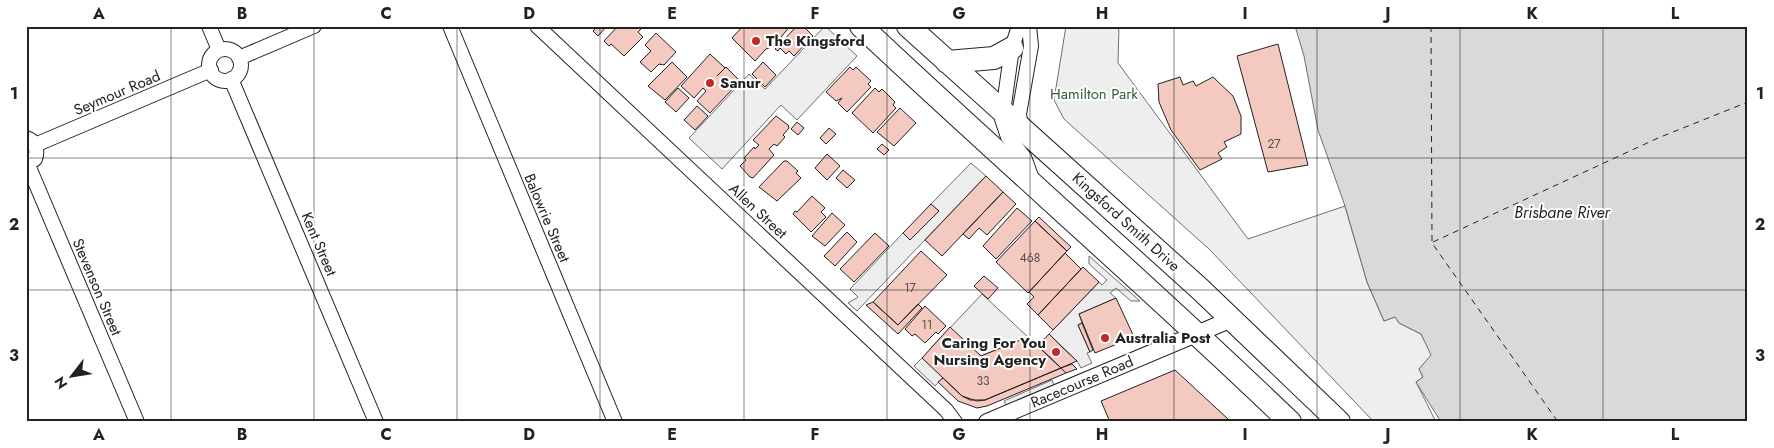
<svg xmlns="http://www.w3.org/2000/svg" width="1774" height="448" viewBox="0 0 1774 448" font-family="Jost,sans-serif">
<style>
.green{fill:#eee;stroke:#6f6f6f}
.parking{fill:#ededed;stroke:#6f6f6f}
.water{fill:#d9d9d9;stroke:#6f6f6f}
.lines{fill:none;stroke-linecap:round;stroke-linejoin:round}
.ferry{stroke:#222;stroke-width:1;stroke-dasharray:6 5;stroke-linecap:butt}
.building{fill:#f3c9c0;stroke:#222}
.minor-casing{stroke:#222;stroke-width:16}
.tertiary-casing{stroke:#222;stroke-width:18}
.trunk-casing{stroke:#222;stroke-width:24}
.minor{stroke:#fff;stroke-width:14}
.tertiary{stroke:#fff;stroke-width:16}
.trunk{stroke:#fff;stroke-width:22}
.grid{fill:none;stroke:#222;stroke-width:1;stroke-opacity:0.55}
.poi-dot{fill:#c62828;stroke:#fff;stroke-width:2}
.labels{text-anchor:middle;stroke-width:4;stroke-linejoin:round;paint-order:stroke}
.number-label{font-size:12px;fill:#564c4a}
.poi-label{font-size:15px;font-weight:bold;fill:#222;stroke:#fff;text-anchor:start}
.street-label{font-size:15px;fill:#222;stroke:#fff}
.park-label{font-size:15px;fill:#2f5e38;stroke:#fff}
.water-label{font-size:16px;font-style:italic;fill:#222;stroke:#fff}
.neatline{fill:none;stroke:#222;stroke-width:2}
.grid-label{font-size:16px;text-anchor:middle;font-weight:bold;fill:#222}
</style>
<rect width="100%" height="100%" fill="#fff"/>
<path class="green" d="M825 26 857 56 797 120 781 105 722 169 689 138 749 74 765 89Z
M1066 26H1119L1118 63 1248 239 1345 206 1367 282 1384 321 1395 317 1399 323 1421 334 1432 355 1419 369 1423 377 1416 382 1436 422H1374L1209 249 1064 119 1054 100Z"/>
<path class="parking" d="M971 163 986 176 857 311 848 303 858 297 850 289 903 233 910 240 938 211 931 204Z
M1089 256 1140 301H1131L1116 288 1110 293 1116 298 1079 314 1082 323 1078 325 1090 352 1087 353 1092 363 1081 368 1077 361 1049 334 1099 282 1102 285 1107 280 1089 264Z
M982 294 1028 337 981 356 971 348 935 386 914 366 922 358 929 364 937 356 930 349Z
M1052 380 1054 385 1006 405 1004 401 1006 400Z"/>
<path class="water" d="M1295 26H1748V422H1441L1416 382 1423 377 1419 369 1431 355 1421 334 1399 323 1395 317 1384 321 1367 282 1345 206 1318 130 1304 56Z"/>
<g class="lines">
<path class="ferry" d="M1431 26 1432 243 1558 422
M1433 242 1658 138 1748 102"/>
</g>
<path class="building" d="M592 26H607L598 36 593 31 596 28Z
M618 26H644L638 32 643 37 624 56 611 44 609 46 604 41Z
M743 26H790L774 46 766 49 755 61 732 38Z
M797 26H803L813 36 794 56 789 51 786 54 780 48 778 51 775 49Z
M656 33 676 52 664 65 659 64 651 72 640 62 651 51 645 45Z
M1278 44 1308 165 1268 172 1237 56Z
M710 54 725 68 717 76 726 67 740 81 710 113 697 101 706 91 703 88 694 98 681 86Z
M672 62 687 77 665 100 648 86Z
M763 62 776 75 765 87 752 74Z
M850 67 853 70 856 67 871 81 868 84 871 87 847 112 838 103 842 98 836 101 826 92Z
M1180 77 1183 85 1193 81 1196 86 1213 77 1233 96 1241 116V134L1224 142 1227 147 1218 153 1222 159 1200 170 1171 130 1159 102 1158 84Z
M678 88 689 98 676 112 665 102Z
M875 88 879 92 882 89 895 102 893 105 896 108 873 133 852 113Z
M697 106 708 116 695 130 684 120Z
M900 108 916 123 894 146 877 132Z
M776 116 788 125 789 128 783 135 785 137 777 146 774 144 769 149 774 155 753 178 750 177 740 166 746 160 744 158 754 147 755 149 759 145 753 140Z
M797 122 804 128 798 135 791 129Z
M829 128 836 134 826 144 820 138Z
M882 144 889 150 884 155 877 149Z
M827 154 840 166 827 180 815 168Z
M784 161H787L798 171 796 173 801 178 777 201 759 187Z
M843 170 855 180 847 188 836 178Z
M986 176 1003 192 942 256 925 240Z
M1003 192 1016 204 987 235 979 228 969 239 963 234Z
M812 196 825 208 821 212 826 217 811 232 793 214 795 211 797 212Z
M931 204 939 211 910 240 903 233Z
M1017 208 1032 221 996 259 983 246Z
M832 213 845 225 825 246 812 236Z
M1039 217 1071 247 1067 251 1035 221Z
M1035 221 1067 251 1028 293 996 262Z
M847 232 857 242 835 266 824 256Z
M875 233 889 246 854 282 840 269Z
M921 251 947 275 898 325 873 302Z
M1065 253 1081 269 1038 315 1027 304 1034 297 1029 292Z
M1083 267 1099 282 1053 330 1038 315Z
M984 276 998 288 988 299 974 286Z
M1116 298 1134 337 1095 353 1079 314Z
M873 302 898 325 918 304 922 308 898 334 866 305Z
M925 306 946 326 938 334 936 332 925 343 915 334 912 336 905 329Z
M1082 323 1093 350 1090 352 1078 325Z
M950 327 981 356 1028 337 1061 368 985 400H970L962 396 922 358Z
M1049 334 1063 348 1077 361 1061 368 1038 346Z
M1072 364 1077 369 1066 373 1061 368Z
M1061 368 1066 373 987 406 977 408 958 401 938 382 943 378 962 396 977 401 985 400Z
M1175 370 1228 419 1225 422H1110L1101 401Z"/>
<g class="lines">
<defs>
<path id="minor" d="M209 26 219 50
M450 26 615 422
M537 26 946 410 955 422
M1019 26 1012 48 1002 119 1008 137 1024 157 1032 179
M209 65a16 16 0 1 1 32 0a16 16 0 1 1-32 0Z
M239 58 314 26
M231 79 376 422
M1021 128 1019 114 1031 46 1029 26
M26 138C36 141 38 150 35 159L26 165
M35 145 211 70
M28 165 137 422"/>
<path id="tertiary" d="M987 422 1232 319"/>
<path id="trunk" d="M861 26C1003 160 1150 287 1290 422
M908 26 1200 289 1339 422
M947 62 994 58 1012 48"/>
</defs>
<use href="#minor" class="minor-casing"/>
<use href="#tertiary" class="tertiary-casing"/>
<use href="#trunk" class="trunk-casing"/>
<use href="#minor" class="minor"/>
<use href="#tertiary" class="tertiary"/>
<use href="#trunk" class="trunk"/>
</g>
<path class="grid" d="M171 26V422M314 26V422M457 26V422M600 26V422M744 26V422M887 26V422M1030 26V422M1174 26V422M1317 26V422M1460 26V422M1603 26V422M26 158H1748M26 290H1748"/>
<g class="poi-dot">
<circle cx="756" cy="41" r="5"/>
<circle cx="710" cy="83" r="5"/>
<circle cx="1105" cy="338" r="5"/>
<circle cx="1056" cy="352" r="5"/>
</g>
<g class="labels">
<g class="number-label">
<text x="1274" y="148">27</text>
<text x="1030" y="262">468</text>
<text x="910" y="292">17</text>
<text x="927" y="329">11</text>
<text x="983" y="385">33</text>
</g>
<g class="poi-label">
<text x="766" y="46">The Kingsford</text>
<text x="720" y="88">Sanur</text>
<text x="1115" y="343">Australia Post</text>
<text x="1046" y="348" text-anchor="end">Caring For You<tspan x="1046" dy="17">Nursing Agency</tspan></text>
</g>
<g class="street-label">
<text transform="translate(117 93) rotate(-23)" y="5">Seymour Road</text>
<text transform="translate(758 211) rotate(43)" y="5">Allen Street</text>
<text transform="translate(547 218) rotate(67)" y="5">Balowrie Street</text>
<text transform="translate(1126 222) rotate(42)" y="5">Kingsford Smith Drive</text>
<text transform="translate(319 244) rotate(67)" y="5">Kent Street</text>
<text transform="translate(97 287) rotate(67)" y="5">Stevenson Street</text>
<text transform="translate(1082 382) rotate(-23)" y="5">Racecourse Road</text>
</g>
<g class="park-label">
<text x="1094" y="99">Hamilton Park</text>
</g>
<g class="water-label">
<text x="1562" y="218">Brisbane River</text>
</g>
</g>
<rect width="1774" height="448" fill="none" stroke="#ffffff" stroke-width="55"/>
<g transform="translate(72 376) rotate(239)" stroke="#ffffff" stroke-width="4" paint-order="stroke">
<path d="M0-4L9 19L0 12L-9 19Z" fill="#222222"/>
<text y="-8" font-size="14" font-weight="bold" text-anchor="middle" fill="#222222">N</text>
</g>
<rect x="28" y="28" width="1718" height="392" class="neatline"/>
<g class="grid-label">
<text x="99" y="19">A</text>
<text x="242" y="19">B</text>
<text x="386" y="19">C</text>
<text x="529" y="19">D</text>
<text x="672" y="19">E</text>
<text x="815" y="19">F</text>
<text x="959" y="19">G</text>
<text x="1102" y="19">H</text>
<text x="1245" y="19">I</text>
<text x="1388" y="19">J</text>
<text x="1532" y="19">K</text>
<text x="1675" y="19">L</text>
<text x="14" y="99">1</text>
<text x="1760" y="99">1</text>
<text x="14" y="230">2</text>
<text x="1760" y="230">2</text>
<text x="14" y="361">3</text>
<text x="1760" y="361">3</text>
<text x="99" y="440">A</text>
<text x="242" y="440">B</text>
<text x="386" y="440">C</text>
<text x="529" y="440">D</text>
<text x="672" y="440">E</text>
<text x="815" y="440">F</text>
<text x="959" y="440">G</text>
<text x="1102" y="440">H</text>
<text x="1245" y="440">I</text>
<text x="1388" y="440">J</text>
<text x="1532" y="440">K</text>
<text x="1675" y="440">L</text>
</g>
</svg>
